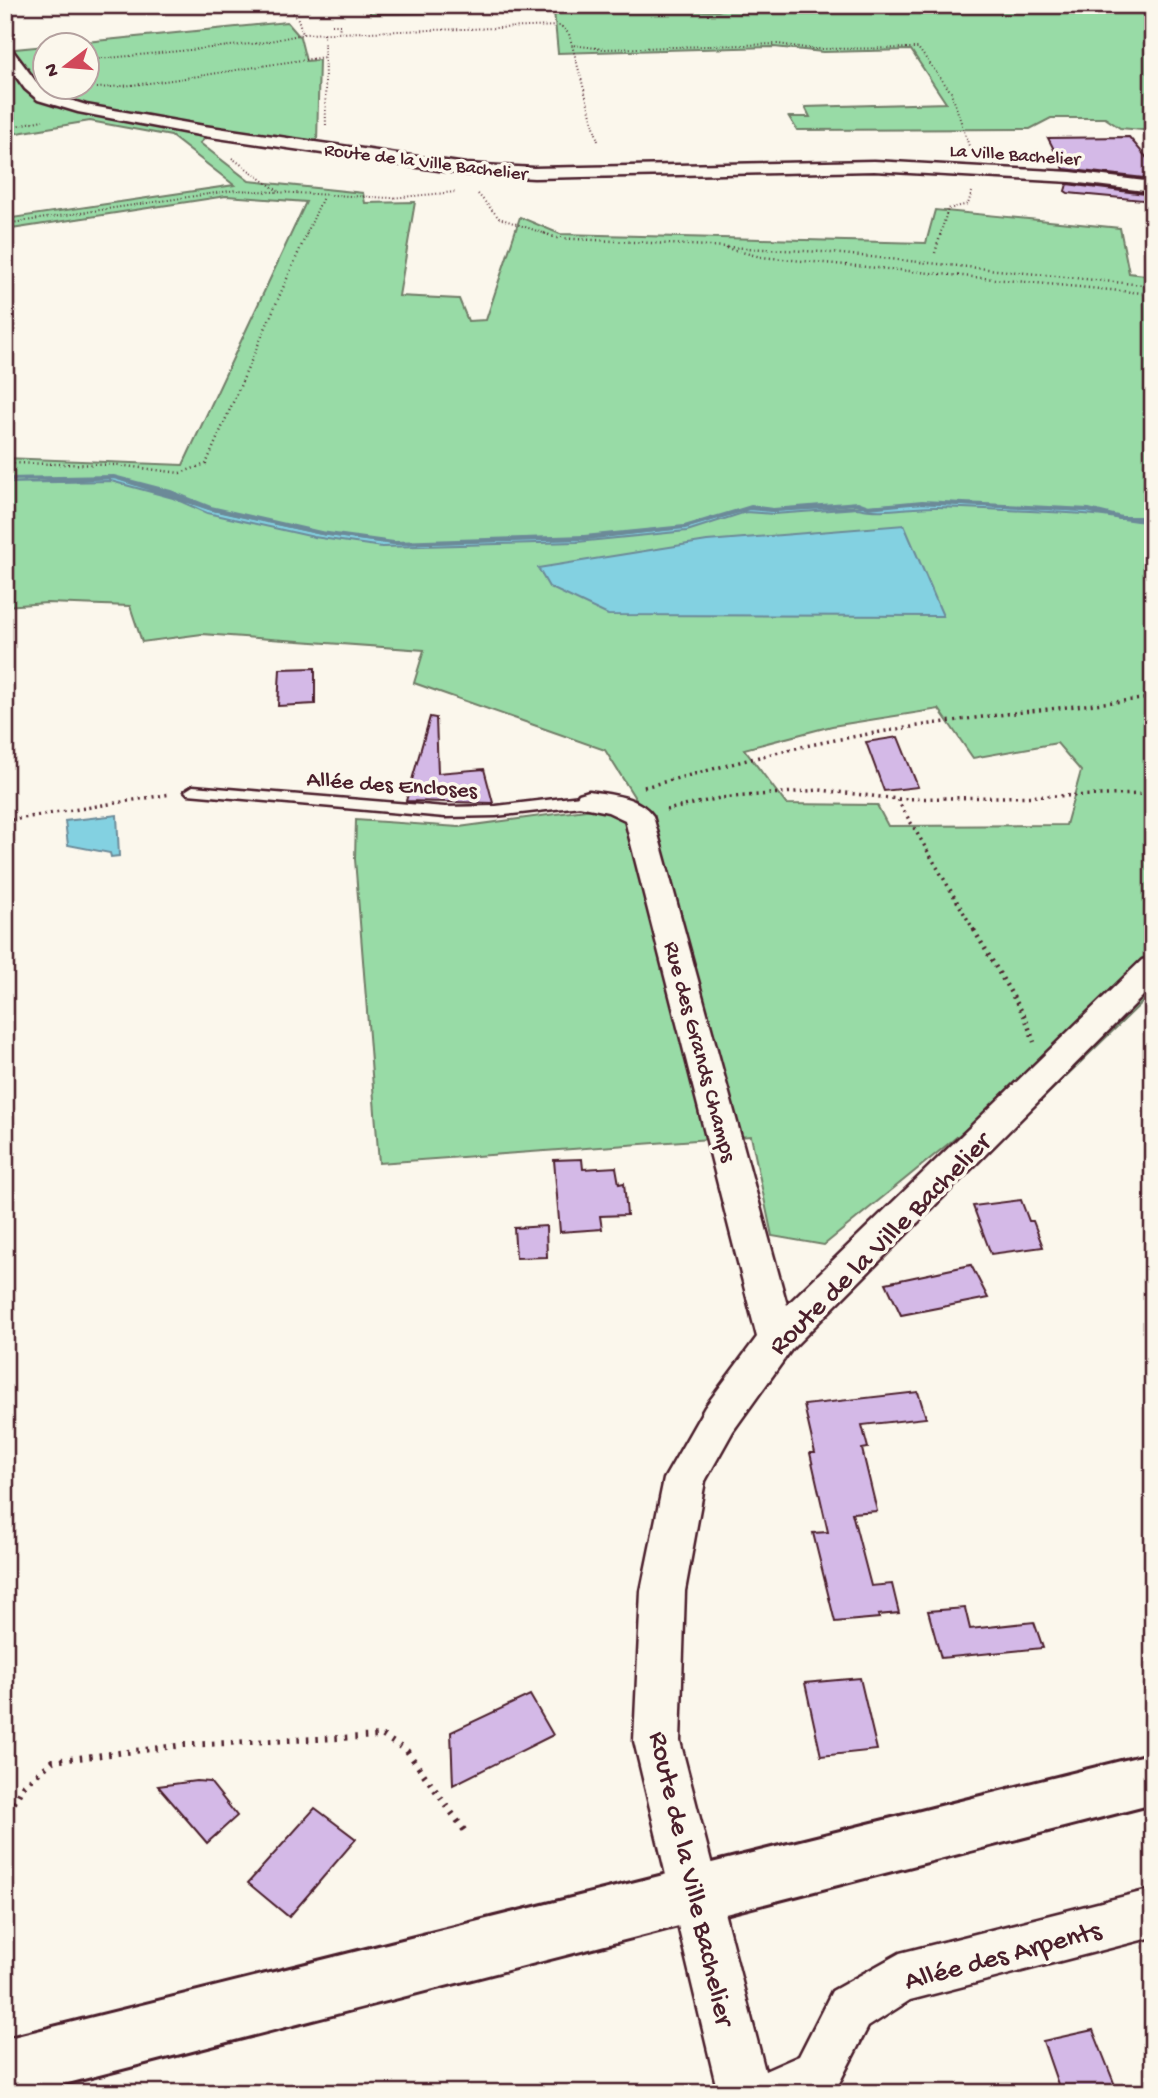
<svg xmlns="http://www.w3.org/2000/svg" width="1158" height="2098" viewBox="0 0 1158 2098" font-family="'Gochi Hand',sans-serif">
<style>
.green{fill:#98dba6;stroke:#717d68;stroke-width:2;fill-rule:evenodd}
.water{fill:#83d1e1;stroke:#6c8a98;stroke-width:2}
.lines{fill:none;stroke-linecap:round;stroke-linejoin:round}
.stream{fill:#6c8a98;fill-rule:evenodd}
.building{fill:#d4b9e7;stroke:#4a1f2b;stroke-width:2}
.service-casing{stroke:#4a1f2b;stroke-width:5}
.minor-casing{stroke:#4a1f2b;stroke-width:5}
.tertiary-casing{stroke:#4a1f2b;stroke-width:6}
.path-far4{stroke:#4a1f2b;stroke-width:2;stroke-dasharray:1 2.5;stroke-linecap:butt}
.path-far3{stroke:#4a1f2b;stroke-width:2.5;stroke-dasharray:1 3.5;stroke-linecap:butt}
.path-far2{stroke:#4a1f2b;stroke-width:3.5;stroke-dasharray:2 4.5;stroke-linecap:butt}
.path-far1{stroke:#4a1f2b;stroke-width:4.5;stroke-dasharray:2 5;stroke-linecap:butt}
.path{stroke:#4a1f2b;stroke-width:6;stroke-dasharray:2.5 7;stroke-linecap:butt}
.service{fill:#fbf7ec;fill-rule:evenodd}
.minor{fill:#fbf7ec;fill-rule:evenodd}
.tertiary{fill:#fbf7ec;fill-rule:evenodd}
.labels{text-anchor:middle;stroke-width:7;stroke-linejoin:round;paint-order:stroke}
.far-street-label{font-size:19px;fill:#4a1f2b;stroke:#fbf7ec}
.street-label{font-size:23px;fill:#4a1f2b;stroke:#fbf7ec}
.near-street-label{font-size:28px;fill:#4a1f2b;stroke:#fbf7ec}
</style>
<rect width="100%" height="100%" fill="#fbf7ec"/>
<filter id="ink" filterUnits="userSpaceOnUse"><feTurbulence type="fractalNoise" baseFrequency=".0143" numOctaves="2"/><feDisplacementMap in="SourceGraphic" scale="14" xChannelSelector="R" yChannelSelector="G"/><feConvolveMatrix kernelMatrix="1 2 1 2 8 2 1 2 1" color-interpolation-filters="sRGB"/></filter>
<g filter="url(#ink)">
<path class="green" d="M370 5 718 11 738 5H1153V131L1120 128 1105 118H1051L1030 129 797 130 789 117H810L805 107 946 103 911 50 823 52 774 47 558 53 554 11 370 14Z
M287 22 300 37 306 61 319 60 317 143 214 130 200 143 249 181 363 193 365 203 415 202 399 296 459 299 468 321 486 320 520 217 560 234 926 243 935 210 1120 228 1129 273 1153 276V992L1027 1114 1001 1101 824 1245 772 1236 751 1136 379 1163 355 859 356 820 459 827 638 803 605 750 414 683 424 650 202 634 142 642 130 606 47 603 5 606V458L183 465 306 202 226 196 5 230V219L234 185 171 136 90 121 5 135V50L45 46 46 88H88V46L55 45ZM939 709 973 758 1057 743 1081 771 1066 825 888 826 877 805 786 804 744 749 832 726Z"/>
<path class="water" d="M115 478 212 510 321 534 394 544 586 539 688 527 749 509 773 511 919 503 1087 511 1119 519H1153V522C1128 522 1107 515 1084 514 1035 511 987 509 938 507 912 506 882 514 858 508L774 514 746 512 687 531 577 542 382 547 314 537 207 513 173 498 111 481 5 483Z
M904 525 943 616 608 615 549 587 538 568 707 541Z
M117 815 119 856 111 857 110 853 68 845 65 821Z"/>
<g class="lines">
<path class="stream" d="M114 475 171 490 211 506 321 531 394 541 584 535 684 525 751 505 773 508 858 501 869 505 922 500 1089 508 1122 516H1153V520H1122L1089 512 922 504 868 509 857 505 773 512 751 509 685 529 584 539 394 545 321 535 209 510 165 494 114 479 5 481V477Z"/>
</g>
<path class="building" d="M1129 137 1153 165V179L1064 169 1048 138Z
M1067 184 1153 195V201L1068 193 1065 191Z
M315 668V704L278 706 280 669Z
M430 717 436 718 438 773 484 769 493 803 406 801Z
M898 737 918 787 884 791 866 742Z
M582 1159 583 1169 616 1167 619 1184 624 1183 627 1215 600 1216 602 1229 560 1232 554 1160Z
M1021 1200 1029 1221H1033L1043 1247 991 1254 973 1206Z
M546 1226 547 1257 516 1258 514 1228Z
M971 1265 988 1298 901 1315 886 1283Z
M918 1392 926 1418 862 1425 868 1448 862 1449 877 1511 852 1513 871 1586 892 1584 899 1613 878 1615 879 1618 835 1622 813 1533 828 1532 810 1453H815L804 1405Z
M965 1608 970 1629 1034 1622 1043 1648 941 1658 928 1611Z
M860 1678 877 1750 821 1756 805 1683Z
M530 1695 553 1735 453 1785 451 1732Z
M196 1781 210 1782 237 1816 207 1843 158 1786Z
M315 1808 356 1839 289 1917 248 1883Z
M1093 2030 1118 2093H1061L1043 2041Z"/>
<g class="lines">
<defs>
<path id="service" d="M193 786 445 807 496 806 589 795 597 800 589 805 496 816 445 817 188 794 185 791Z"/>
<path id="minor" d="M5 45 10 47 37 83 50 94 86 105 204 126 466 164 534 168 874 161 1071 172 1153 182V192L1071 182 874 171 534 178 466 174 204 136 78 112 38 100 25 89 5 61Z
M589 791C611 795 639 796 653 816L787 1305 1142 960 1153 957V986L791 1350 733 1431 705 1481 685 1591 680 1741 765 2071 799 2056 832 1991 900 1953 1153 1889V1937L910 2000 868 2027 834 2093H718L634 1741 641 1591 664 1479 705 1407 757 1337 625 820 608 812 579 806 575 800 579 794Z"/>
<path id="tertiary" d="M1153 1753V1804L29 2093H5V2039Z"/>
</defs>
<use href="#service" class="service-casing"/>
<use href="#minor" class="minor-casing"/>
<use href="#tertiary" class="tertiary-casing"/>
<path class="path-far4" d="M286 5 298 19 303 34
M332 25H340L339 32
M324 33 326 127
M88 60 261 43 303 34 561 26 569 34 572 45
M97 88C174 83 249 66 326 57
M5 128 43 120
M598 141 572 45 604 49 778 44 813 49 918 48 951 92 970 149
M232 158 278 191
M478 194 499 218 549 235
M5 224 236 190 391 198 456 192
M306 235 323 197
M940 235 948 209 968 204 972 192"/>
<path class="path-far3" d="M544 233 557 238 822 252 1153 286
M726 248 761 257 1153 294
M935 253 941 233
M5 463 118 465 180 473 206 464 307 233"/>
<path class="path-far2" d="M644 787C704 772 764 754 825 742 933 721 1043 709 1153 698
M898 799 1153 794
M666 810 720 798 820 790 897 799 975 932
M5 821 171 794"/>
<path class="path-far1" d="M974 930 1025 1017 1034 1042"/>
<path class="path" d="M5 1820 23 1786 53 1761 184 1745 383 1736 407 1751 467 1834"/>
<use href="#service" class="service"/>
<use href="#minor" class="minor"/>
<use href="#tertiary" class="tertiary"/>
</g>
</g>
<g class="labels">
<g class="far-street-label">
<text transform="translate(1015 153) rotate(4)" y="7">La Ville Bachelier</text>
<text transform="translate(426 160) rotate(7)" y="7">Route de la Ville Bachelier</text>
</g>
<g class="street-label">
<text transform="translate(392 783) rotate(4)" y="8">Allée des Encloses</text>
<text transform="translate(702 1051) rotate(75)" y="8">Rue des Grands Champs</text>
</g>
<g class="near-street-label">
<text transform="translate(878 1242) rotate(-45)" y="10">Route de la Ville Bachelier</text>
<text transform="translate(694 1878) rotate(77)" y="10">Route de la Ville Bachelier</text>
<text transform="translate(1002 1953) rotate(-15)" y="10">Allée des Arpents</text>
</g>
</g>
<rect width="1158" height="2098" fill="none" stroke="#fbf7ec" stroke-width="28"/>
<rect x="14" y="14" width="1130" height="2070" fill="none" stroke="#4a1f2b" stroke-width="2.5" filter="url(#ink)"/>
<g transform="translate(66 66) rotate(254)"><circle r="33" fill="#fbf7ec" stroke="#b4a19f" stroke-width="2"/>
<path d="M0-5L12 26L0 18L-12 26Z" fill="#d1495b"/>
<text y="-10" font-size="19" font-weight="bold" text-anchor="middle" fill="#4a1f2b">N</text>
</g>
</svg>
